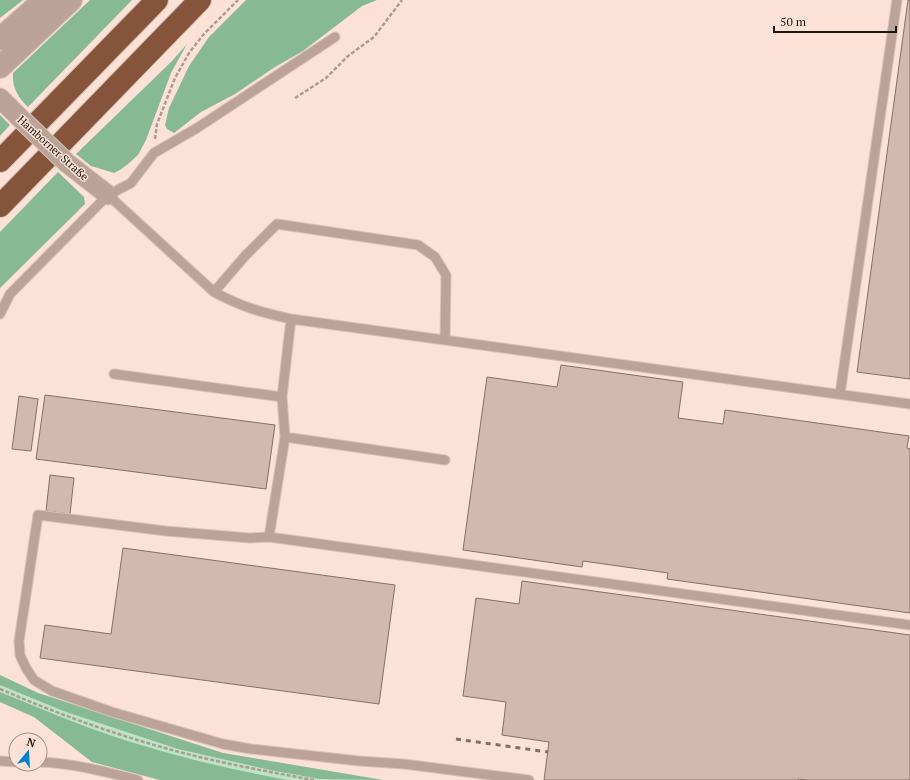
<svg xmlns="http://www.w3.org/2000/svg" width="910" height="780" viewBox="0 0 910 780" font-family="'PT Serif',serif">
<style>
.green{fill:#bce4c4}
.forest{fill:#87b992}
.building{fill:#d1b9ad;stroke:#856f64}
.lines{fill:none;stroke-linecap:round;stroke-linejoin:round}
.service-casing{stroke:#d8c1b6;stroke-width:11}
.minor-casing{stroke:#d8c1b6;stroke-width:21}
.tertiary-casing{stroke:#d8c1b6;stroke-width:24}
.motorway-casing{stroke:#d8c1b6;stroke-width:24}
.path{stroke:#ae9a91;stroke-width:2.5;stroke-dasharray:4 2;stroke-linecap:butt}
.service{stroke:#bca397;stroke-width:9}
.minor{stroke:#bca397;stroke-width:19}
.tertiary{stroke:#bca397;stroke-width:22}
.motorway{stroke:#86543b;stroke-width:22}
.rail{stroke:#7f6f67;stroke-width:3;stroke-dasharray:5 5;stroke-linecap:butt}
.minor-bridge-casing{stroke:#d8c1b6;stroke-width:21;stroke-linecap:butt}
.minor-bridge{stroke:#bca397;stroke-width:19}
.labels{text-anchor:middle;stroke-width:3;stroke-linejoin:round;paint-order:stroke}
.street-label{font-size:11px;fill:#1c1410;stroke:#fce2d6}
</style>
<rect width="100%" height="100%" fill="#fce2d6"/>
<path class="green" d="M0 675 38 693 223 753 383 780H160L92 762 34 717 0 702Z"/>
<path class="forest" d="M0 0H23L0 18Z
M90 0H132L28 107C18 97 12 88 13 73Z
M246 0H377L362 6 303 51 275 67 235 94 201 112 174 133 167 129 165 125 169 108 189 66 209 37Z
M187 44 171 73 146 140 138 155 128 164 120 170 114 173 91 166 76 154 171 62Z
M0 115 10 125 0 136Z
M58 172 84 197 85 204 0 288V232Z
M0 675 38 693 223 753 383 780 320 779 270 770 178 749 66 712 0 685Z
M0 692C49 712 97 733 148 747 194 761 240 771 287 780H160L92 762 34 717 0 702Z"/>
<path class="building" d="M908 0H910V379L857 372Z
M561 365 683 382 678 418 723 424 725 410 909 436 907 448 910 449V613L667 579 668 573 583 561 582 567 463 550 487 377 557 387Z
M45 395 275 425 266 489 36 459Z
M19 396 38 399 31 451 12 449Z
M50 475 74 478 70 514 46 511Z
M123 548 395 585 379 704 40 658 45 625 111 634Z
M522 581 910 635V780H807L798 779V780H544L549 742 502 735 506 702 463 696 476 598 519 604Z"/>
<g class="lines">
<defs>
<path id="service" d="M108 195 214 292C242 307 260 312 291 319L910 404
M214 292 245 256 277 224 418 245 435 257 446 275 445 340
M0 314 10 294 108 195 131 183 154 153 197 128 335 37
M291 319 282 397 285 437 269 537 910 625
M114 374 282 397
M840 394 897 0
M285 437 445 460
M269 537 250 538 166 531 38 515 19 641 20 655 26 668 34 680 52 691 112 712 223 744 251 749 359 761 404 764 529 780
M0 761 16 762
M40 762C73 763 106 772 138 780"/>
<path id="minor" d="M0 98 19 117
M67 163 108 195"/>
<path id="tertiary" d="M0 39 44 0
M0 67 71 0"/>
<path id="motorway" d="M0 161 157 0
M0 206 200 0"/>
</defs>
<use href="#service" class="service-casing"/>
<use href="#minor" class="minor-casing"/>
<use href="#tertiary" class="tertiary-casing"/>
<use href="#motorway" class="motorway-casing"/>
<path class="path" d="M295 98 326 78 348 56 374 37 402 0
M155 139 157 124 175 78 189 53 203 35 238 0
M0 689C49 710 99 729 151 744 204 760 259 770 314 780"/>
<use href="#service" class="service"/>
<use href="#minor" class="minor"/>
<use href="#tertiary" class="tertiary"/>
<use href="#motorway" class="motorway"/>
<path class="rail" d="M456 739 548 752"/>
<defs>
<path id="minor-bridge" d="M19 117 67 163"/>
</defs>
<use href="#minor-bridge" class="minor-bridge-casing"/>
<use href="#minor-bridge" class="minor-bridge"/>
</g>
<g class="labels">
<g class="street-label">
<text transform="translate(53 148) rotate(42)" y="4">Hamborner Straße</text>
</g>
</g>
<g transform="translate(28 752) rotate(18)"><circle r="19" fill="#fce2d6" stroke="#a29087"/>
<path d="M0-3L7 15L0 10L-7 15Z" fill="#0082ca"/>
<text y="-6" font-size="11" font-weight="bold" text-anchor="middle" fill="#1c1410">N</text>
</g>
<path d="M774 26v6h122v-6" fill="none" stroke="#1c1410" stroke-width="2"/>
<text x="780" y="26" font-size="12" fill="#1c1410" stroke="#fce2d6" stroke-width="3" paint-order="stroke">50 m</text>
</svg>
